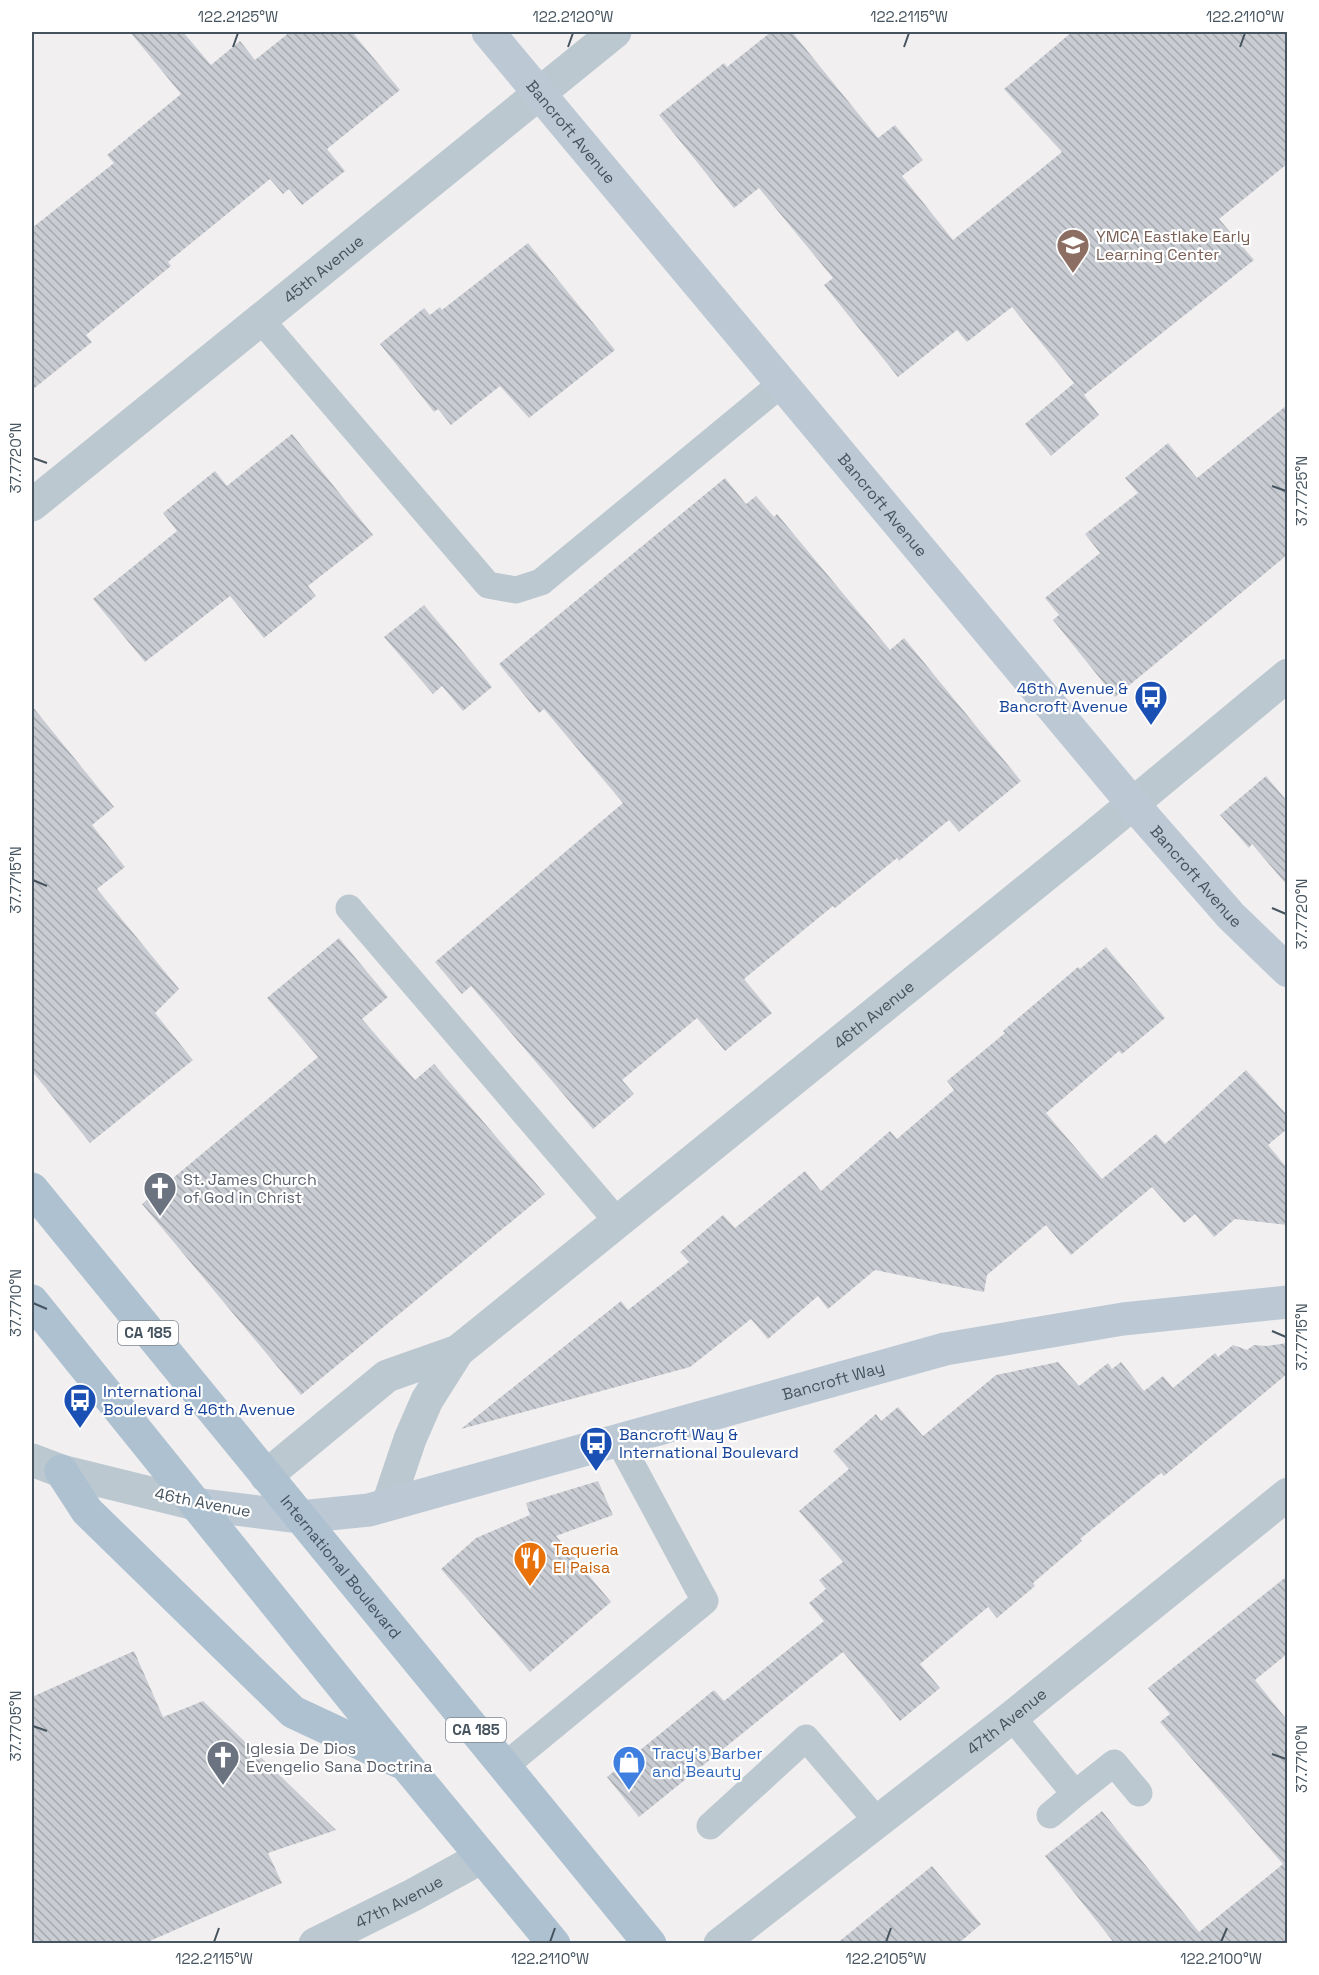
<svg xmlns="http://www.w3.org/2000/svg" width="1319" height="1975" viewBox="0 0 1319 1975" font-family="'Space Grotesk',sans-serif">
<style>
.building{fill:url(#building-back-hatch)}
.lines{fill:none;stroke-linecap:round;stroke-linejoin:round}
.lane{stroke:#bcc8d0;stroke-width:27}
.street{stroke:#bcc8d0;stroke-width:33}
.secondary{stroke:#bcc9d5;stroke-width:33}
.primary{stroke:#adc1d1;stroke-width:33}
.ticks{fill:none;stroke:#46545f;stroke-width:2}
.labels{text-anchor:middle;stroke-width:4.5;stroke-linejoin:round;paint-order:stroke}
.shield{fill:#fff;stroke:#7e878f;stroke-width:1.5}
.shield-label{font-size:15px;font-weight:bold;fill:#46545f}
.street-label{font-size:16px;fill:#46545f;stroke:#fff}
.education-label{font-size:16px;fill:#785e54;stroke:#fff;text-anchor:start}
.transit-label{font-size:16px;fill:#164399;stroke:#fff;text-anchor:start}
.worship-label{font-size:16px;fill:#5b616d;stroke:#fff;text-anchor:start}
.food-label{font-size:16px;fill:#c56008;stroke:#fff;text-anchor:start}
.shop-label{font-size:16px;fill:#366cbe;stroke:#fff;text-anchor:start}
.neatline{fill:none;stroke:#46545f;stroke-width:2}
.ticks-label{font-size:15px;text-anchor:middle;fill:#46545f}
</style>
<defs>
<pattern id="building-back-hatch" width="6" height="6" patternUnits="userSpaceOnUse" patternTransform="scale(1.5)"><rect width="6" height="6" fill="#c9cdd3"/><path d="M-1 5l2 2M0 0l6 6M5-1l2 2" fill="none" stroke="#a5a9ae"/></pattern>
</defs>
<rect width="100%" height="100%" fill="#f2eff0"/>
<path class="building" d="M130 32H183L211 65 240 41 255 60 290 32H352L400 90 327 149 345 171 302 205 289 189 283 194 270 179 168 262 171 266 86 335 92 342 32 390V228L114 163 107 155 181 94Z
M771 32H792L878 138 895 125 923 160 902 176 953 240 1062 152 1004 89 1072 32H1287V164L1219 219 1254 260 1084 395 1099 415 1051 456 1025 424 1074 383 1012 307 967 342 957 330 898 377 824 285 833 278 759 188 734 208 659 115 724 63 727 67Z
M528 243 615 350 529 418 500 386 451 425 438 409 434 412 380 344 424 308 430 315 440 307 442 310Z
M1287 405V555L1115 697 1053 620 1059 615 1045 598 1100 553 1085 534 1138 493 1125 478 1168 443 1197 478Z
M292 434 373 535 308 586 316 596 264 638 230 596 145 662 93 599 177 531 163 513 215 471 227 486Z
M725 478 746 504 756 496 774 517 777 514 890 650 904 638 1021 781 959 832 949 820 899 861 897 858 835 908 833 906 744 979 772 1013 725 1051 697 1018 622 1080 634 1094 593 1129 471 986 462 994 435 962 623 803 544 709 539 713 499 664Z
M424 605 492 687 463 711 442 686 433 694 384 637Z
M32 706 114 807 92 825 125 867 97 889 179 989 155 1013 193 1060 90 1143 32 1071Z
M1266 776 1287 801V885L1252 844 1249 848 1220 815Z
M339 938 388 997 362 1019 415 1080 434 1064 545 1194 301 1395 142 1204 318 1057 267 998Z
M1106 947 1165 1018 1122 1054 1119 1051 1046 1113 1102 1179 1156 1134 1165 1144 1246 1070 1287 1115V1129L1268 1145 1287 1168V1225L1235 1219 1214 1237 1195 1214 1184 1223 1152 1187 1071 1255 1046 1225 987 1275 984 1292 875 1270 828 1309 818 1296 768 1339 751 1319 690 1367 461 1429 621 1301 628 1310 689 1262 680 1252 723 1215 735 1228 805 1171 821 1191 890 1131 897 1139 954 1090 947 1081 1005 1033 1003 1031 1078 967 1080 969Z
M1287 1343V1374L1164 1476 1161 1473 1080 1539 1082 1541 1033 1583 1035 1586 997 1618 988 1607 920 1664 940 1688 900 1721 843 1652 639 1817 607 1777 714 1690 724 1701 824 1621 809 1603 826 1589 819 1580 843 1562 799 1511 849 1469 833 1451 876 1414 881 1421 898 1407 923 1436 996 1375 1058 1362 1079 1386 1108 1363 1112 1369 1121 1362 1144 1391 1163 1376 1173 1388 1215 1353 1218 1357 1233 1345 1247 1350 1254 1345 1266 1346Z
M598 1481 613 1515 556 1536 611 1602 530 1672 441 1569 476 1538 530 1515 526 1503Z
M1287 1576V1654L1255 1680 1287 1720V1944H1115L1045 1856 1102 1811 1199 1932 1283 1864 1160 1722 1170 1714 1148 1688Z
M134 1651 163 1717 203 1701 336 1830 268 1853 282 1883 143 1944H32V1697Z
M932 1866 981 1924 958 1944H836Z"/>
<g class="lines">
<path class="lane" d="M261 320 488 585 516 590 541 582 781 384
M349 908 617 1221
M1012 1717 1075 1794 1114 1763 1139 1793
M506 1765 705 1601 619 1441
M1050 1815 1075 1794
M710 1826 806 1738 878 1822"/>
<g class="street">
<path id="s1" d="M32 505 615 32"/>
<path d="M32 1460 61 1471 195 1504"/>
<path d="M266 1476 387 1376 458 1351"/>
<path id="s2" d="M388 1504 410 1439 427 1400 458 1351 1089 840 1288 675"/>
<path id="s3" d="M315 1944 413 1895 482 1857"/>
<path id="s4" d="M720 1944 1012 1717 1288 1494"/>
</g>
<g class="secondary">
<path id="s5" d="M488 32 1133 804 1231 916 1288 971"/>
<path id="s6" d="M195 1504 300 1517 369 1510 945 1349 1123 1319 1288 1302"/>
</g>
<g class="primary">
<path id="s7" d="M32 1189 650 1944"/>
<path d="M32 1301 406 1765 554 1944"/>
<path d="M61 1471 87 1511 293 1712 400 1762"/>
</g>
</g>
<path class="ticks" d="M233 47 238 33M568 47 573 33M904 47 909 33M1240 47 1245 33M33 458 47 463M1272 486 1286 491M33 880 47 886M1272 908 1286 914M33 1303 47 1309M1272 1331 1286 1337M33 1726 47 1731M1272 1754 1286 1759M214 1942 219 1928M550 1942 555 1928M886 1942 891 1928M1221 1942 1227 1928"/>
<defs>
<symbol id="school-pin" viewBox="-11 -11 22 30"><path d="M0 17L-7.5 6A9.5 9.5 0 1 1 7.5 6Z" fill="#8d6e63" stroke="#fff"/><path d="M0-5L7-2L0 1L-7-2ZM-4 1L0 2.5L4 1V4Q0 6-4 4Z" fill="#fff"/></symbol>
<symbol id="bus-pin" viewBox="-11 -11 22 30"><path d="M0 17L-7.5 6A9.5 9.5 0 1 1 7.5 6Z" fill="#1a4fb4" stroke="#fff"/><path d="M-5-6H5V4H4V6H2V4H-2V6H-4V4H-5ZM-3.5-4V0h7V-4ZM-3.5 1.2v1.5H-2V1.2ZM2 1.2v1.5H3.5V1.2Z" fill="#fff"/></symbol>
<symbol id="church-pin" viewBox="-11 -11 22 30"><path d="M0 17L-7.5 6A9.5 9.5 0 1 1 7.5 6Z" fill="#6b7280" stroke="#fff"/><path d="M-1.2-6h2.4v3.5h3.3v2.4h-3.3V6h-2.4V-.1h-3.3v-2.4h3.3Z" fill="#fff"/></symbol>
<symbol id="restaurant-pin" viewBox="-11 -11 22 30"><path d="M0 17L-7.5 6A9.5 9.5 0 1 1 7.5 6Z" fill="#e8710a" stroke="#fff"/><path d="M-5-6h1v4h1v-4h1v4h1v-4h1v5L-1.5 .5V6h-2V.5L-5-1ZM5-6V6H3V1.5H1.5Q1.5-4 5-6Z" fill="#fff"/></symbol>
<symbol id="shop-pin" viewBox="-11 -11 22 30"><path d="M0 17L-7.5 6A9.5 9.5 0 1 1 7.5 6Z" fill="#3f7fe0" stroke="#fff"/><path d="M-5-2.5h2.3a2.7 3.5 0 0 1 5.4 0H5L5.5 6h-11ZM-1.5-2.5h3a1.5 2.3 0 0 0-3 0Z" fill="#fff"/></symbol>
</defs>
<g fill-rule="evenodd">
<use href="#school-pin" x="1054" y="226" width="38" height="52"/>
<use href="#bus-pin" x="1132" y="678" width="38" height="52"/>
<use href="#church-pin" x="141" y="1169" width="38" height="52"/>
<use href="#bus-pin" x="61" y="1381" width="38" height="52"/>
<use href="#bus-pin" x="577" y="1424" width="38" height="52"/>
<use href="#restaurant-pin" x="511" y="1539" width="38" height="52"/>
<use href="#church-pin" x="204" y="1738" width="38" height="52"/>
<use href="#shop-pin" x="610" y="1743" width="38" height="52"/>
</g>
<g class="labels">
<g class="shield">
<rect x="118" y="1321" width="60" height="24" rx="4.5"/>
<rect x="446" y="1718" width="60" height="24" rx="4.5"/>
</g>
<g class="shield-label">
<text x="148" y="1338">CA 185</text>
<text x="476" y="1735">CA 185</text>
</g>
<g class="street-label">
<text dy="6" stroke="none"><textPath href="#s5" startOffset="130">Bancroft Avenue</textPath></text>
<text dy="6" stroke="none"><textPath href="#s1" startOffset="375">45th Avenue</textPath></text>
<text dy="6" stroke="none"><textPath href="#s5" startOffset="616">Bancroft Avenue</textPath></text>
<text dy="6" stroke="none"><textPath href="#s5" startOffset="1102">Bancroft Avenue</textPath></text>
<text dy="6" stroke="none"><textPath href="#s2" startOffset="704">46th Avenue</textPath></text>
<text dy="6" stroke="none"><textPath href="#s6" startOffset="657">Bancroft Way</textPath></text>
<text transform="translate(203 1502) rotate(11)" y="6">46th Avenue</text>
<text dy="6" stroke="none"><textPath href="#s7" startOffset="488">International Boulevard</textPath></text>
<text dy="6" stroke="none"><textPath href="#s4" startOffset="363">47th Avenue</textPath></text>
<text dy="6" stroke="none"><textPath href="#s3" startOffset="94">47th Avenue</textPath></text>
</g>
<g class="education-label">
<text x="1096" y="242">YMCA Eastlake Early<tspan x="1096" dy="18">Learning Center</tspan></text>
</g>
<g class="transit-label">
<text x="1128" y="694" text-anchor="end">46th Avenue &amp;<tspan x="1128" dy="18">Bancroft Avenue</tspan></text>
<text x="103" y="1397">International<tspan x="103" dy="18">Boulevard &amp; 46th Avenue</tspan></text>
<text x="619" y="1440">Bancroft Way &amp;<tspan x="619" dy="18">International Boulevard</tspan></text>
</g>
<g class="worship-label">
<text x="183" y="1185">St. James Church<tspan x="183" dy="18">of God in Christ</tspan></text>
<text x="246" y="1754">Iglesia De Dios<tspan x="246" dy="18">Evengelio Sana Doctrina</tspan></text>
</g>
<g class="food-label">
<text x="553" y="1555">Taqueria<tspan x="553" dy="18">El Paisa</tspan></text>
</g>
<g class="shop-label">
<text x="652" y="1759">Tracy’s Barber<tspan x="652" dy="18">and Beauty</tspan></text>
</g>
</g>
<rect width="1319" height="1975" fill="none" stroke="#ffffff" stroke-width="66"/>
<rect x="33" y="33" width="1253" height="1909" class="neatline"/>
<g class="ticks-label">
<text x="238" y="22">122.2125°W</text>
<text x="573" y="22">122.2120°W</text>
<text x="909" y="22">122.2115°W</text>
<text x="1245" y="22">122.2110°W</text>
<text transform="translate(16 458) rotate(-90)" y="5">37.7720°N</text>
<text transform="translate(1302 491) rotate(-90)" y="5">37.7725°N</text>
<text transform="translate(16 880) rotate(-90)" y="5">37.7715°N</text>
<text transform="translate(1302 914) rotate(-90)" y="5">37.7720°N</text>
<text transform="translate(16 1303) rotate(-90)" y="5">37.7710°N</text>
<text transform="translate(1302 1337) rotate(-90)" y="5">37.7715°N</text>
<text transform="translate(16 1726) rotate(-90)" y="5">37.7705°N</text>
<text transform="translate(1302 1759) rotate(-90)" y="5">37.7710°N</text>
<text x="214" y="1964">122.2115°W</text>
<text x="550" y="1964">122.2110°W</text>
<text x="886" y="1964">122.2105°W</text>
<text x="1221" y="1964">122.2100°W</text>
</g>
</svg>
